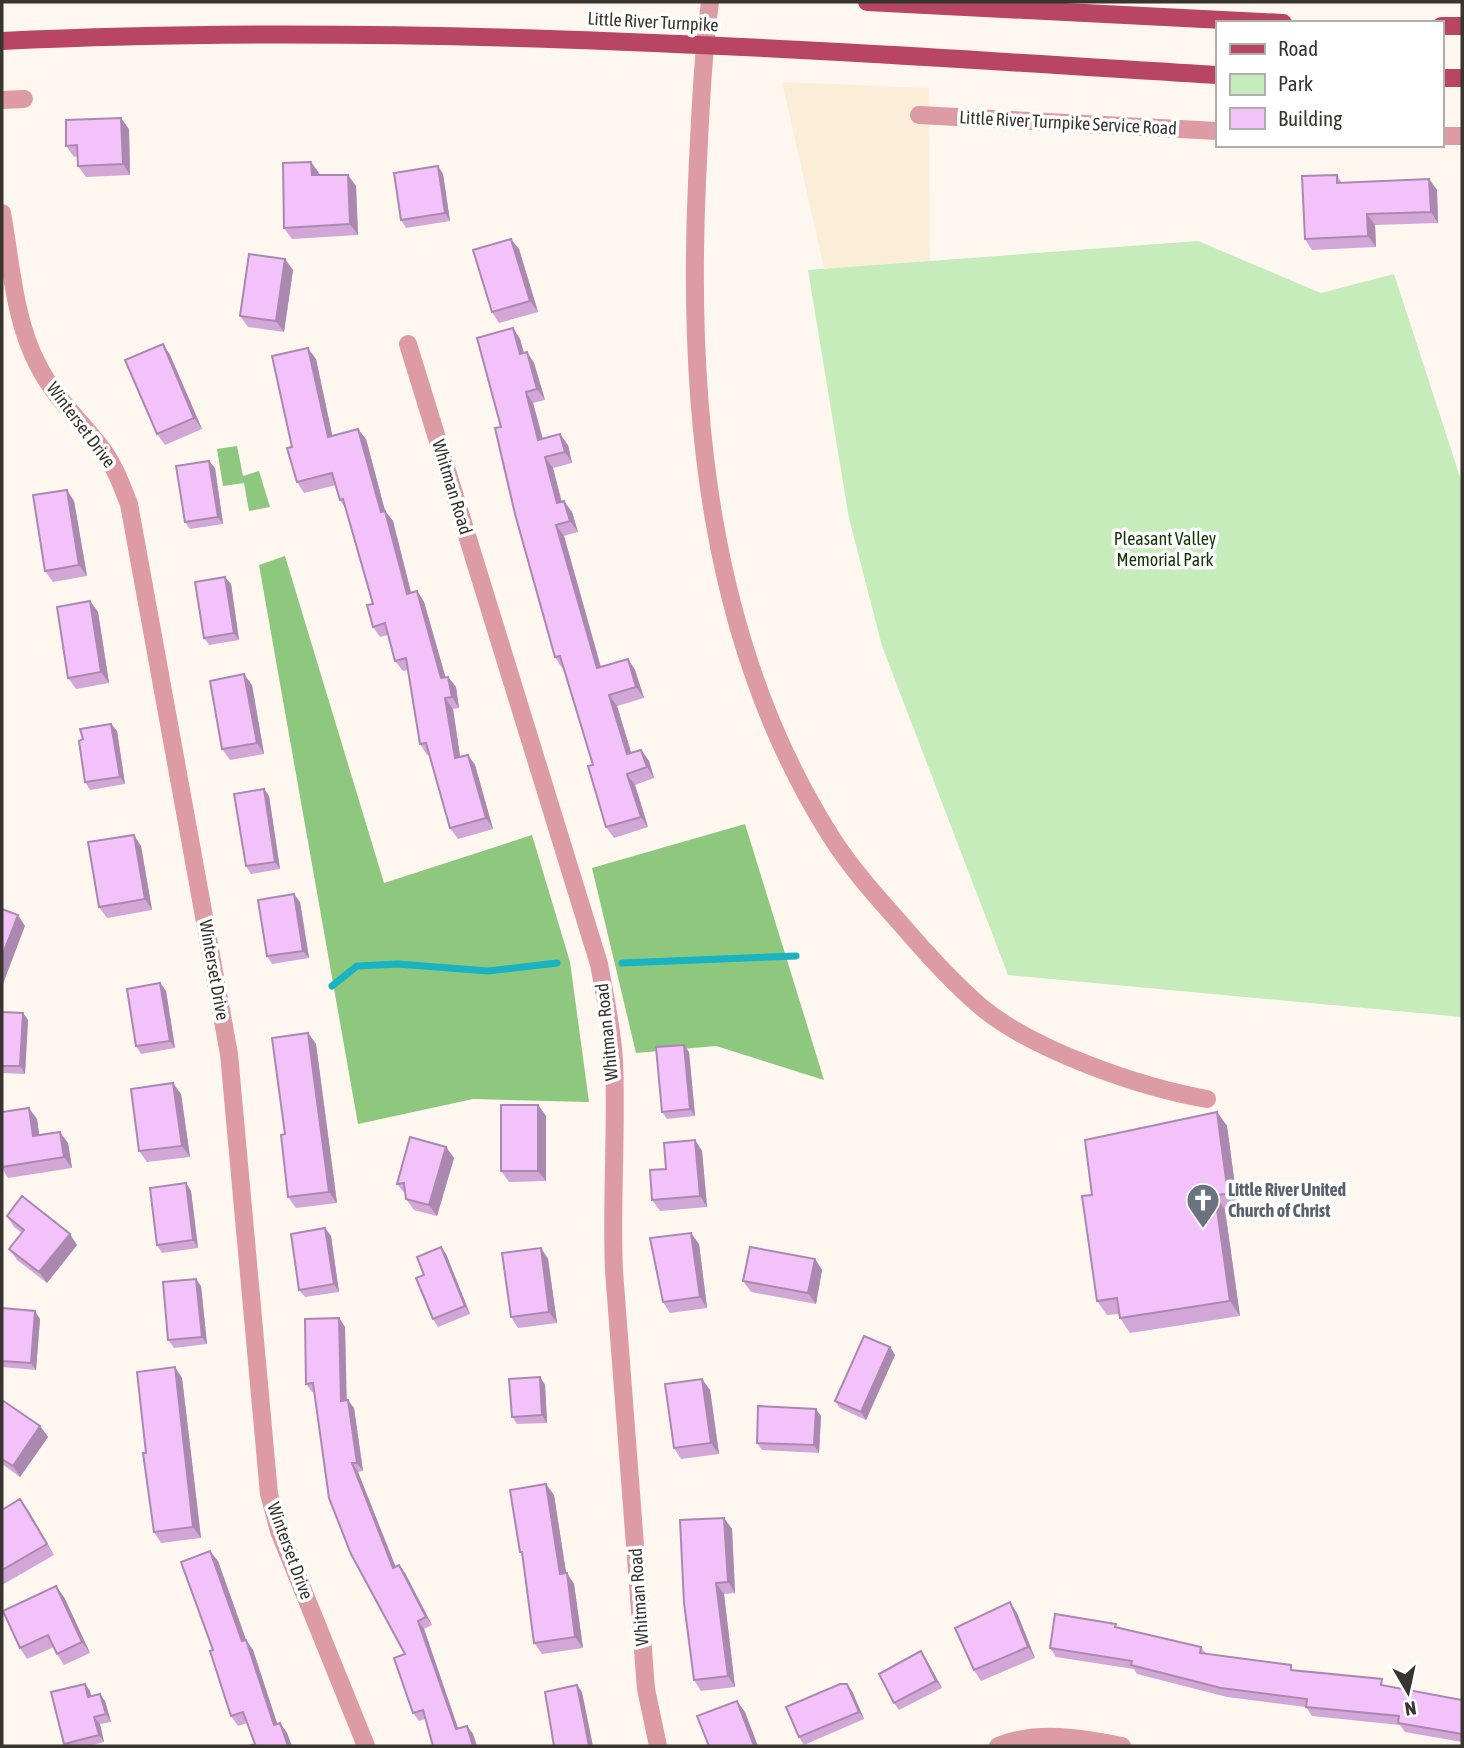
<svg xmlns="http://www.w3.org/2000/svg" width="1464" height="1748" viewBox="0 0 1464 1748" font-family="'Asap Condensed',sans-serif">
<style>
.built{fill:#fcedd9}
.green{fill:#c5ecba}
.forest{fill:#8ec77e}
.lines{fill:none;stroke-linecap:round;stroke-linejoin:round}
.stream{stroke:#19b3c1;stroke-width:7}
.minor{stroke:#dc9ba5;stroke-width:18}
.primary{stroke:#b84561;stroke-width:18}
.wall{fill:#d2a7d7}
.shaded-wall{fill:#ab88af}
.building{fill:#f4c2fa;stroke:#ab88af;stroke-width:2}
.labels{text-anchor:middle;stroke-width:7;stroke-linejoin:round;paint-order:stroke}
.street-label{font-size:18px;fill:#38342f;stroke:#fff}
.park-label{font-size:18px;fill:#103503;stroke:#fff}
.worship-label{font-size:18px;font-weight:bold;fill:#5b616d;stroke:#fff;text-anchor:start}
</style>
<rect width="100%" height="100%" fill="#fdf7ef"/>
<path class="built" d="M782 82 929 88 930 268H824Z"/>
<path class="green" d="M1198 241 1321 293 1394 274 1462 483V1017L1008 975 882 646 849 518 808 270Z"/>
<path class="forest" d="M237 446 243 476 259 471 270 507 249 511 244 483 223 486 217 449Z
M285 556 384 883 532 835 570 962 589 1102 473 1099 358 1124 259 565Z
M745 824 824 1080 716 1046 636 1053 592 868Z"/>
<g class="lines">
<path class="stream" d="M622 963 796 956
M332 986 357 966 398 964 488 971 557 963"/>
<path class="minor" d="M710 2C702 62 700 122 697 182 687 404 708 642 830 835 850 867 876 896 901 924 925 952 951 981 980 1006 1032 1050 1139 1087 1207 1099
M2 100 24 99
M919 115 1217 131
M1441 136H1462
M2 213C11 262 14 320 38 365 54 397 79 419 100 446 114 464 121 484 129 504L229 1054 269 1494 279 1531 366 1746
M408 344 599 964C605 996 612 1028 614 1060 617 1131 611 1201 614 1271L646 1689 658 1746
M998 1746C1038 1730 1081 1738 1122 1746"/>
<path class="primary" d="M867 2 1283 23
M1441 26H1462
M2 41C408 21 812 50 1217 75
M1441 78H1462"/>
</g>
<path class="wall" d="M129 129 130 175 86 177 78 166V156L74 157 66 146Z
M319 173V175H348L356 186 358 235 292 239 284 228Z
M443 174 450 221 406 228 401 220Z
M1337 175 1342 183 1429 179 1437 190 1438 223 1375 225 1376 247 1312 250 1305 239Z
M519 249 538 312 499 323 492 312Z
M293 270 284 332 248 327 240 316Z
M513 328 520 339 524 353 527 352 534 363 545 400 533 403 543 439 568 445 572 463 553 468 561 501 572 512 578 532 564 536 601 667 628 659 635 670 644 698 617 706 631 753 641 750 649 761 654 778 635 785 648 827 614 838 606 827 593 765 564 668H562L555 657 501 427Z
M163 344 170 355 202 429 165 445 157 434Z
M316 359 332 436 366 439 385 511 393 521 411 593 417 591 424 602 445 677H448L456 687 459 708 453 709 460 757 468 755 475 765 493 829 458 839 450 828 429 754 427 755 420 744 408 670 403 671 395 661 388 635 380 637 373 627V604L346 509 340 500 336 485 304 493 297 482 292 447Z
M215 468 223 524 190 529 185 522Z
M74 501 87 576 53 582 45 571Z
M231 584 239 640 209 645 204 638Z
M90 601 98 612 109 683 76 689 68 678Z
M252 685 264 754 230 760 222 749Z
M111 724 117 731 125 784 90 790 85 782Z
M264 789 269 796 280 869 251 874 246 866Z
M141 846 152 910 107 918 99 907Z
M300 902 309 958 272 964 267 956Z
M160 983 166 991 175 1048 141 1054 136 1046Z
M2 1012 23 1013 28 1020 25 1074 2 1073Z
M308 1033 316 1044 337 1203 296 1208 288 1197 285 1134Z
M689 1052 695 1116 667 1119 662 1112Z
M181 1094 190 1157 147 1162 139 1151Z
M538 1105 546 1116V1181L509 1182 501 1171Z
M2 1112 37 1119 39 1135 68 1143 72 1168 8 1178 2 1168Z
M1217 1112 1227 1126 1238 1208 1225 1210 1240 1316 1130 1333 1120 1318 1119 1314 1107 1315 1097 1301 1092 1195Z
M695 1140 702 1151 707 1207 660 1211 652 1200 666 1169Z
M446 1147 454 1158 437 1216 414 1210 406 1199V1195L397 1184Z
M186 1183 191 1191 198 1248 162 1253 157 1245Z
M7 1216 77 1245 47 1283 17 1260 9 1249 22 1233 14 1227Z
M325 1228 331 1236 339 1292 305 1297 299 1290Z
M699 1244 707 1308 670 1313 663 1302Z
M441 1247 446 1254 470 1314 438 1327 433 1319 424 1275Z
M541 1248 548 1259 557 1323 518 1328 511 1317Z
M815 1259 822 1270 816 1304 751 1292 743 1281Z
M201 1286 207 1344 174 1348 168 1340Z
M2 1308 40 1319 36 1370 2 1367Z
M339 1318 345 1327 346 1400 354 1408 363 1471 358 1472 396 1567 405 1573 432 1625 424 1629 458 1728 467 1726 473 1734 477 1746H433L425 1719 419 1721 413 1713 405 1654 314 1392H312L306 1384Z
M890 1347 895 1355 866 1420 840 1408 835 1401Z
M540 1377 545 1385 547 1423 517 1424 512 1417Z
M182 1378 201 1538 161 1543 154 1532 146 1453Z
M702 1379 710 1390 719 1454 681 1459 674 1448Z
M2 1400 40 1426 48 1437 20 1477 2 1464Z
M821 1416 819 1453 762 1450 757 1443Z
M554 1495 566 1573 574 1584 583 1648 542 1654 534 1643 523 1557 520 1552Z
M2 1510H28L54 1555 2 1585Z
M724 1518 732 1529 735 1593 724 1594 735 1687 701 1691 694 1680Z
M218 1561 246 1640 253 1650 277 1724 280 1723 287 1733 292 1746H249L255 1744 247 1723 238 1726 231 1716 213 1650Z
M64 1597 90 1653 64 1665 57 1654 54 1647 27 1659 20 1648Z
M1017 1613 1035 1658 981 1681 974 1670Z
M1118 1628 1201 1647 1206 1654 1462 1700V1742L1405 1732 1400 1725 1312 1716 1306 1707 1227 1697 1137 1674 1134 1669 1056 1657 1050 1648Z
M926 1659 942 1688 899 1710 894 1703Z
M85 1684 90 1691 91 1696 105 1701 111 1722 100 1724 104 1742 89 1746H66L64 1744Z
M852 1691 864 1719 804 1745 799 1737Z"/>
<path class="shaded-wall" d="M121 118 129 129 130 175 123 164Z
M311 162 319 173 320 186 312 175Z
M438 166 443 174 450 221 445 213Z
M348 175 356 186 358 235 350 224Z
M1429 179 1437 190 1438 223 1431 212Z
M1367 214 1375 225 1376 247 1368 236Z
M511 239 519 249 538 312 530 301Z
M285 259 293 270 284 332 276 321Z
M513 328 520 339 527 365 520 354Z
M163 344 170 355 202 429 194 418Z
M308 348 316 359 335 448 328 437Z
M527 352 534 363 545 400 537 389Z
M526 392 533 403 546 451 538 440Z
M358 429 366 439 388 522 381 512Z
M560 434 568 445 572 463 565 452Z
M545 457 553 468 565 514 557 503Z
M209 461 215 468 223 524 218 517Z
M67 490 74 501 87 576 79 565Z
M564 501 572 512 578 532 570 521Z
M385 511 393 521 414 604 407 594Z
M556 525 564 536 604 679 597 668Z
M225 577 231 584 239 640 234 633Z
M417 591 424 602 449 689 441 678Z
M90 601 98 612 109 683 101 672Z
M628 659 635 670 644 698 636 687Z
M244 674 252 685 264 754 257 743Z
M448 677 456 687 459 708 452 697Z
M609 695 617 706 635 765 627 754Z
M445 698 453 709 462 769 455 758Z
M111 724 117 731 125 784 120 777Z
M641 750 649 761 654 778 647 767Z
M468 755 475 765 493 829 486 818Z
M627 774 635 785 648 827 641 817Z
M264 789 269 796 280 869 275 862Z
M134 835 141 846 152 910 145 899Z
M294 894 300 902 309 958 303 951Z
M18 915 25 926 3 984 2 982V956Z
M160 983 166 991 175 1048 170 1041Z
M23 1013 28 1020 25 1074 20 1066Z
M308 1033 316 1044 337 1203 329 1192Z
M684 1045 689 1052 695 1116 690 1109Z
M173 1083 181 1094 190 1157 182 1146Z
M538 1105 546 1116V1181L538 1171Z
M29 1108 37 1119 41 1147 33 1136Z
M1217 1112 1227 1126 1238 1208 1228 1194Z
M60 1132 68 1143 72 1168 64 1157Z
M695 1140 702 1151 707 1207 700 1196Z
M446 1147 454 1158 437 1216 429 1205Z
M186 1183 191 1191 198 1248 193 1240Z
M1215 1195 1225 1210 1240 1316 1230 1301Z
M325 1228 331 1236 339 1292 334 1284Z
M691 1233 699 1244 707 1308 700 1297Z
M70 1234 77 1245 47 1283 39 1272Z
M441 1247 446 1254 470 1314 465 1306Z
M541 1248 548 1259 557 1323 549 1312Z
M815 1259 822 1270 816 1304 808 1293Z
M196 1279 201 1286 207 1344 202 1337Z
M35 1311 40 1319 36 1370 31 1363Z
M339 1318 345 1327 347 1409 341 1401Z
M890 1347 895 1355 866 1420 861 1412Z
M175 1367 182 1378 201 1538 193 1527Z
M540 1377 545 1385 547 1423 542 1415Z
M702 1379 710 1390 719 1454 711 1443Z
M348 1400 354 1408 363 1471 357 1463Z
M816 1409 821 1416 819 1453 814 1445Z
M40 1426 48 1437 20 1477 13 1466Z
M352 1463 358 1472 399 1576 393 1568Z
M546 1484 554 1495 568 1585 560 1574Z
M20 1499 28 1510 54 1555 47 1544Z
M724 1518 732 1529 735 1593 728 1582Z
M210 1551 218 1561 250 1651 242 1641Z
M399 1565 405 1573 432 1625 426 1617Z
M567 1573 574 1584 583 1648 575 1637Z
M716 1583 724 1594 735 1687 728 1676Z
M56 1586 64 1597 90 1653 82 1642Z
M1010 1602 1017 1613 1035 1658 1028 1647Z
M418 1621 424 1629 461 1737 456 1729Z
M246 1640 253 1650 281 1735 274 1725Z
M921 1651 926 1659 942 1688 936 1681Z
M85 1684 90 1691 93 1704 88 1697Z
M847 1684 852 1691 864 1719 859 1712Z
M577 1685 582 1692 593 1746H589Z
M100 1694 105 1701 111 1722 106 1714Z
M737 1701 745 1712 758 1746H754Z
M94 1717 100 1724 104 1742 99 1735Z
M280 1723 287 1733 292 1746H288Z
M467 1726 473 1734 477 1746H473Z"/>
<path class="building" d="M121 118 123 164 78 166 77 145 66 146V120Z
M311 162 312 175H348L350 224 284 228 283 163Z
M438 166 445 213 401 220 394 173Z
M1337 175V183L1429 179 1431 212 1367 214 1368 236 1305 239 1302 176Z
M511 239 530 301 492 312 473 250Z
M249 254 285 259 276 321 240 316Z
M513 328 520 354 527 352 537 389 526 392 538 440 560 434 565 452 545 457 557 503 564 501 570 521 556 525 597 668 628 659 636 687 609 695 627 754 641 750 647 767 627 774 641 817 606 827 588 766 593 765 560 656 555 657 515 514 495 428 501 427 477 338Z
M163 344 194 418 157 434 125 360Z
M308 348 328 437 358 429 381 512 385 511 407 594 417 591 441 678 448 677 452 697 445 698 455 758 468 755 486 818 450 828 426 743 420 744 406 658 395 661 385 623 373 627 367 605 373 604 343 499 340 500 332 473 297 482 287 448 292 447 272 356Z
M209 461 218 517 185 522 176 466Z
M67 490 79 565 45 571 33 495Z
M225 577 234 633 204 638 195 582Z
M90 601 101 672 68 678 57 607Z
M244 674 257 743 222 749 210 681Z
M111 724 120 777 85 782 79 741 83 739 80 729Z
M264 789 275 862 246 866 234 794Z
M134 835 145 899 99 907 88 842Z
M294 894 303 951 267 956 258 900Z
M2 909 18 915 2 956Z
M160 983 170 1041 136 1046 127 989Z
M2 1012 23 1013 20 1066H2Z
M308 1033 329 1192 288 1197 281 1135 285 1134 272 1038Z
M684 1045 690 1109 662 1112 656 1047Z
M173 1083 182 1146 139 1151 131 1089Z
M501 1105H538V1171H501Z
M29 1108 33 1136 60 1132 64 1157 2 1167V1112Z
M1217 1112 1228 1194 1215 1195 1230 1301 1120 1318 1117 1298 1097 1301 1082 1196 1092 1195 1085 1140Z
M410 1137 446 1147 429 1205 406 1199 404 1183 397 1184Z
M695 1140 700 1196 652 1200 650 1170 666 1169 664 1143Z
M186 1183 193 1240 157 1245 150 1188Z
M22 1196 70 1234 39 1272 9 1249 24 1230 7 1216Z
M325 1228 334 1284 299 1290 291 1234Z
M691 1233 700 1297 663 1302 650 1238Z
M441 1247 465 1306 433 1319 416 1278 424 1275 417 1257Z
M750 1247 815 1259 808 1293 743 1281Z
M541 1248 549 1312 511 1317 502 1253Z
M196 1279 202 1337 168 1340 163 1282Z
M2 1308 35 1311 31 1363 2 1361Z
M339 1318 341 1401 348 1400 357 1463H352L393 1568 399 1565 426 1617 418 1621 456 1729 467 1726 473 1746H433L423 1710 413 1713 394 1658 405 1654 351 1554 329 1498 313 1383 306 1384 305 1319Z
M864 1336 890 1347 861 1412 835 1401Z
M175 1367 193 1527 154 1532 143 1453H146L137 1372Z
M540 1377 542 1415 512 1417 509 1379Z
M702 1379 711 1443 674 1448 665 1384Z
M2 1400 40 1426 13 1466 2 1459Z
M758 1406 816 1409 814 1445 757 1443Z
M546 1484 560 1574 567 1573 575 1637 534 1643 522 1552H520L510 1490Z
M20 1499 47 1544 2 1570V1510Z
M724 1518 728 1582 716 1583 728 1676 694 1680 684 1603 680 1520Z
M210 1551 242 1641 246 1640 274 1725 280 1723 288 1746H249L255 1744 243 1712 231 1716 210 1651 213 1650 181 1562Z
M56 1586 82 1642 57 1654 48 1635 20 1648 3 1611Z
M1010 1602 1028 1647 974 1670 955 1628Z
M1055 1614 1116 1624 1115 1627 1201 1647 1200 1653 1291 1665V1670L1382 1679 1381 1685 1462 1700V1734L1398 1723 1399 1716 1306 1707 1307 1699 1221 1688 1131 1665 1132 1661 1050 1648Z
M921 1651 936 1681 894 1703 879 1674Z
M85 1684 88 1697 100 1694 106 1714 94 1717 99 1735 64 1744 51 1692Z
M840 1684H847L859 1712 799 1737 786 1707Z
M577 1685 589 1746H554L545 1692Z
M737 1701 754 1746H709L697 1716Z"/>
<defs>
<symbol id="church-pin" viewBox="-11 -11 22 30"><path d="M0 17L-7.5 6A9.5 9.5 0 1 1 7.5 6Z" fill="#6b7280" stroke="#fff"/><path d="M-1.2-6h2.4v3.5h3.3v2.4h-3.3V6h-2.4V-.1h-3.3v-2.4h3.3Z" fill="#fff"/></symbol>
</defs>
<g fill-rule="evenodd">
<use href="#church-pin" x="1184" y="1181" width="38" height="52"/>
</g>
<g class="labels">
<g class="street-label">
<text transform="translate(653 22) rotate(3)" y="6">Little River Turnpike</text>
<text transform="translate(1068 123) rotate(3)" y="6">Little River Turnpike Service Road</text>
<text transform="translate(81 425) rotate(53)" y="6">Winterset Drive</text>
<text transform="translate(452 487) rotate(73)" y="6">Whitman Road</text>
<text transform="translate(214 970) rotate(80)" y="6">Winterset Drive</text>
<text transform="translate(607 1032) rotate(-96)" y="6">Whitman Road</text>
<text transform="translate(290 1551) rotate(70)" y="6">Winterset Drive</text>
<text transform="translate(639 1597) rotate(-94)" y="6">Whitman Road</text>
</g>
<g class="park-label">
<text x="1165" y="545">Pleasant Valley<tspan x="1165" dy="21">Memorial Park</tspan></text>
</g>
<g class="worship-label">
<text x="1228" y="1196">Little River United<tspan x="1228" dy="21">Church of Christ</tspan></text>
</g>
</g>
<rect width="1464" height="1748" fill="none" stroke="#38342f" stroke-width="7"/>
<rect x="1216" y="21" width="228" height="126" fill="#ffffff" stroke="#afaeac" stroke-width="2"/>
<rect x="1230" y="44" width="35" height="10" fill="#b84561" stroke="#afaeac" stroke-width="2"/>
<text x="1278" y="56" font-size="21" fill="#38342f">Road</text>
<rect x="1230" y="74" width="35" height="21" fill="#c5ecba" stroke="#afaeac" stroke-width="2"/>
<text x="1278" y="91" font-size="21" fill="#38342f">Park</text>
<rect x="1230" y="108" width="35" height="21" fill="#f4c2fa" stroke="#afaeac" stroke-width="2"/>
<text x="1278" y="126" font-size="21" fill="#38342f">Building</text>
<g transform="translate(1408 1692) rotate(171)" stroke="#ffffff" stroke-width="5" paint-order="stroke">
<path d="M0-5L12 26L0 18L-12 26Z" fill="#38342f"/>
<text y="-10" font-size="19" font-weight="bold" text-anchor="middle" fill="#38342f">N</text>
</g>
</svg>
